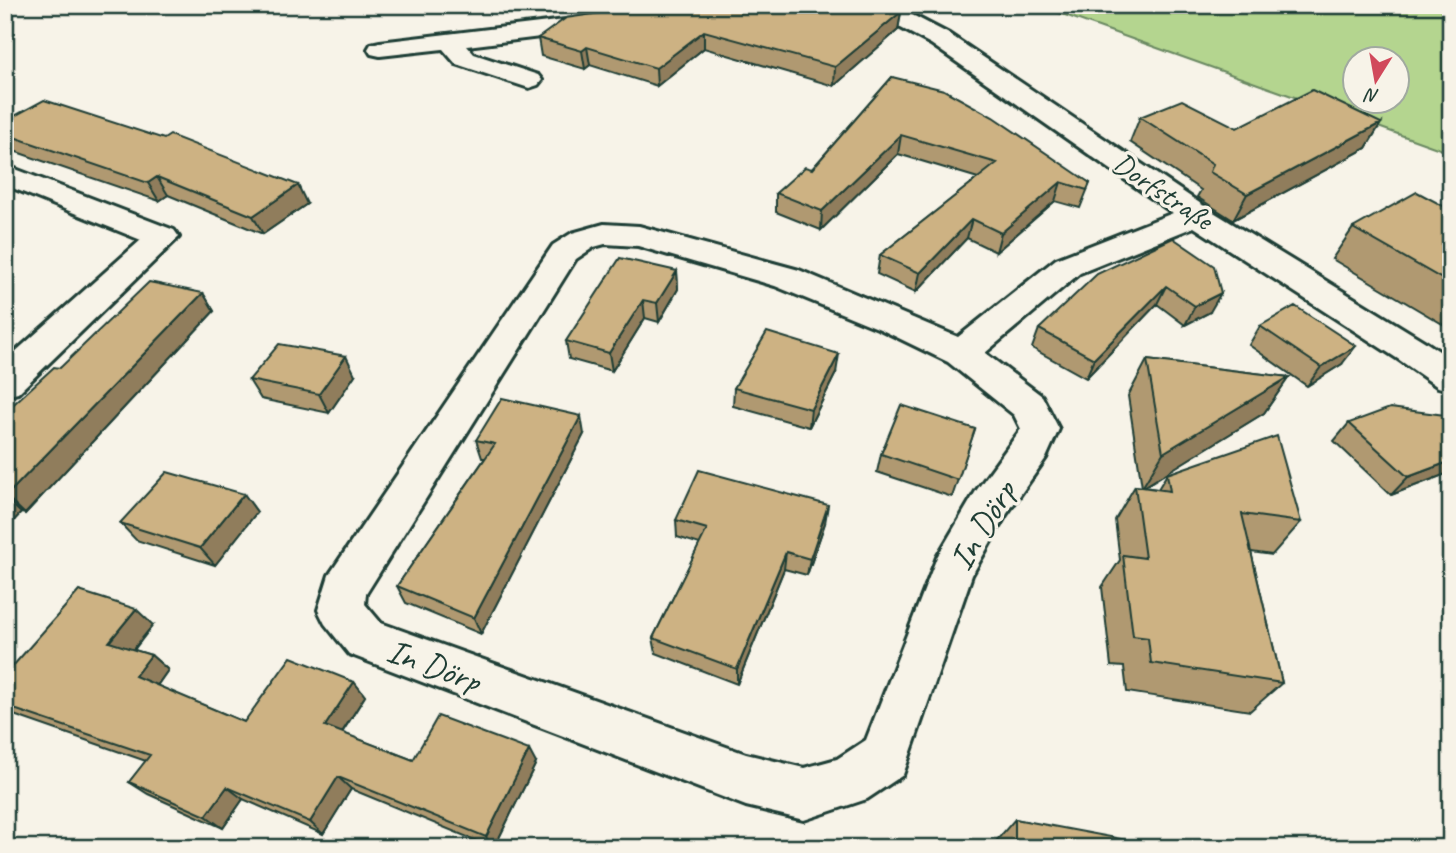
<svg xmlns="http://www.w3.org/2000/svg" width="1456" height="853" viewBox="0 0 1456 853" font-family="Caveat,sans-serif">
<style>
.green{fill:#b4d58f;stroke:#6a8962;stroke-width:2;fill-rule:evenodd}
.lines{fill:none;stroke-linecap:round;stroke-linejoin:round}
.minor-casing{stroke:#1f3d34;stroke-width:6}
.minor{fill:#f7f3e8;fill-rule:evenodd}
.wall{fill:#b09971;stroke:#1f3d34;stroke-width:2}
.shaded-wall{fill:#907d5c;stroke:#1f3d34;stroke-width:2}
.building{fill:#cdb283;stroke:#1f3d34;stroke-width:2}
.labels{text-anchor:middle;stroke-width:7;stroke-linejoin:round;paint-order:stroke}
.far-street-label{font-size:30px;fill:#1f3d34;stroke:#f7f3e8}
.street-label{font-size:35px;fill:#1f3d34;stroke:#f7f3e8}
</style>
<rect width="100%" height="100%" fill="#f7f3e8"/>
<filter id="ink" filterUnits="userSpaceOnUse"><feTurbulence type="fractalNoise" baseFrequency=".0143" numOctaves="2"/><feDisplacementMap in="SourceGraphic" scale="14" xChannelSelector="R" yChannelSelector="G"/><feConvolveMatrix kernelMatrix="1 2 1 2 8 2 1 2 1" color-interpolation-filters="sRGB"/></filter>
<g filter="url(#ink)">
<path class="green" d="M1037 5H1451V153ZM1354 60H1396V102H1354Z"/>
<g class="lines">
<defs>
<path id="minor" d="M621 5H648L621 26 613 28 467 46 474 54 538 75 542 80 538 85 529 88 456 64 443 49 380 56 371 54 368 49 371 44 380 42 607 15Z
M864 5H893L949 34 1207 208 1424 341 1451 359V391L1438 387 1398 359 1194 227 1080 273 985 353 1042 396 1059 429 1046 458 1006 515 972 575 903 775 867 799 804 820 746 806 349 654 325 624 318 610 329 575 553 245 572 233 604 224 639 226 799 270 958 337 1056 259 1173 213 931 44 867 10ZM605 244 638 246 775 286 880 329 948 362 1014 415 1021 429 976 491 937 557 866 740 837 759 804 768 746 754 381 623 365 604 366 594 576 259 594 247Z
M5 165 174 230 179 237 18 393 5 396V361L141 240 5 185Z"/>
</defs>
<use href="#minor" class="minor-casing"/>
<use href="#minor" class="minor"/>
</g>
<path class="wall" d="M562 5H617L606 12 592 14Z
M899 5H927L916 14Z
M621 10 901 12 898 30 834 86 704 48 657 86 590 65 585 69 541 56 538 38Z
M892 77 1090 183 1080 208 1055 201 996 252 967 238 916 292 877 274 880 255 978 178 898 154 821 230 776 212V193L812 169Z
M1140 117 1237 128 1381 123 1366 148 1233 220 1197 197 1201 190 1130 142Z
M5 121 307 204 263 234 168 195 159 201 5 148Z
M1451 210V329L1332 259 1353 228Z
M1173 238 1210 312 1185 325 1157 304 1086 378 1032 348 1039 329Z
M677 271 678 289 659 322 645 318 612 371 569 359 566 341Z
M203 293 214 311 25 514 21 513 5 530V412L60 368Z
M1260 326 1342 364 1307 386 1249 345Z
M1147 360 1289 377 1264 413 1143 487 1158 489 1167 474 1301 522 1272 555 1251 552 1282 683 1250 711 1127 692 1124 667 1111 666 1102 587 1120 560 1115 520 1135 486 1142 487 1128 396Z
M836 373 809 427 733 406 734 388Z
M355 375 329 413 261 399 249 380Z
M1349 423 1451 472 1391 495 1334 441Z
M975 429 952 497 877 472 881 454Z
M584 434 481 634 406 603 397 586 485 458H482L476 440Z
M244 494 257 512 215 565 136 540 120 523Z
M676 520 825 523 807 575 784 569 737 684 656 653 653 638 700 544 677 537Z
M153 625 134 650 151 655 168 670 157 686 244 722 354 682 365 696 342 733 413 760 536 763 494 848 351 789 323 834 243 799 223 828 148 794 129 782 146 761 5 712V675Z
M1015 819 1148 848H996V841Z"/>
<path class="shaded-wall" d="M591 5H617L606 12 592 14Z
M918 5H927L916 14Z
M901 12 898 30 834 86 835 67Z
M704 31V48L657 86 656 68Z
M587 47 590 65 585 69 582 51Z
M1381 123 1366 148 1233 220 1247 194Z
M901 135 898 154 821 230 822 211Z
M157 177 168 195 159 201 148 183Z
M1061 182 1055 201 996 252 1001 233Z
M298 185 307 204 263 234 253 216Z
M972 219 967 238 916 292 920 273Z
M677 271 678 289 659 322 657 303Z
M1166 286 1157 304 1086 378 1094 359Z
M203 293 214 311 25 514 6 496Z
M1221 293 1210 312 1185 325 1195 306Z
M643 300 645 318 612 371 609 353Z
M1356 346 1342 364 1307 386 1321 367Z
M839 354 836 373 809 427 811 409Z
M346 356 355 375 329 413 319 394Z
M1289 377 1264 413 1142 488 1163 453Z
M581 416 584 434 481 634 474 618Z
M1451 461V472L1391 495 1408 477Z
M244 494 257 512 215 565 200 548Z
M5 498 21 513 5 530Z
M828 505 825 523 807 575 810 559Z
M786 552 784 569 737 684V669Z
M136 609 153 625 127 657 109 642Z
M151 655 168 670 153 691 135 676Z
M354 682 365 696 337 740 325 726Z
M529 750 536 763 494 848 486 837Z
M338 777 351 789 323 834 310 822Z
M227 787 243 799 223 828 206 816Z"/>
<path class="building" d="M628 5H888L901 12 835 67 704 31 656 68 587 47 582 51 538 38 566 18 621 10Z
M892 77 944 90 993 117 1090 183 1087 190 1061 182 1001 233 972 219 920 273 880 255 997 163 901 135 822 211 776 193 805 167 812 169Z
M1312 90 1381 123 1247 194 1210 172 1213 164 1140 117 1182 100 1237 128Z
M44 100 164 139 170 135 298 185 253 216 157 177 148 183 5 134V121Z
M1417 192 1451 210V284L1353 228Z
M1173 238 1214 266 1221 293 1195 306 1166 286 1094 359 1039 329 1097 274Z
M620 258 677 271 657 303 643 300 609 353 566 341Z
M149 282 203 293 6 496H5V412L54 367 60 368Z
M1295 306 1356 346 1321 367 1260 326Z
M767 332 839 354 811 409 734 388Z
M279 344 346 356 319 394 249 380Z
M1147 360 1289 377 1163 453Z
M502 398 581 416 474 618 397 586 495 444 476 440Z
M901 405 975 429 958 480 881 454Z
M1390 408 1445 415 1451 420V461L1408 477 1349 423Z
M1277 436 1301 522 1242 514 1282 683 1151 663 1148 638 1133 636 1123 555 1145 558 1135 486 1170 491 1167 474Z
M699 470 828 505 810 559 786 552 737 669 653 638 707 529 676 520Z
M167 472 244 494 200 548 120 523Z
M79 591 136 609 109 642 151 655 135 676 244 722 291 657 354 682 325 726 413 760 438 716 529 750 486 837 338 777 310 822 227 787 206 816 129 782 150 755 5 706V675Z
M1015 819 1148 844V848H1015Z
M641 840 661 848H638Z"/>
</g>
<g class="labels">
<g class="far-street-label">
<text transform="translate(1163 191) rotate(34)" y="10">Dorfstraße</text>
</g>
<g class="street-label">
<text transform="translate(982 525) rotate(-59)" y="12">In Dörp</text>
<text transform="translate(434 665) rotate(20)" y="12">In Dörp</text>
</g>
</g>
<rect width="1456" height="853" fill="none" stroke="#f7f3e8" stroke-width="28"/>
<rect x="14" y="14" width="1428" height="825" fill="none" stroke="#1f3d34" stroke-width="2.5" filter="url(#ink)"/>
<g transform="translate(1376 80) rotate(191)"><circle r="33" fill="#f7f3e8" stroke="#a1aaa0" stroke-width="2"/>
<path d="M0-5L12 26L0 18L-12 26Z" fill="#d1495b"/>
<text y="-10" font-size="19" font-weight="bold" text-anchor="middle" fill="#1f3d34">N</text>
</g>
</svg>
